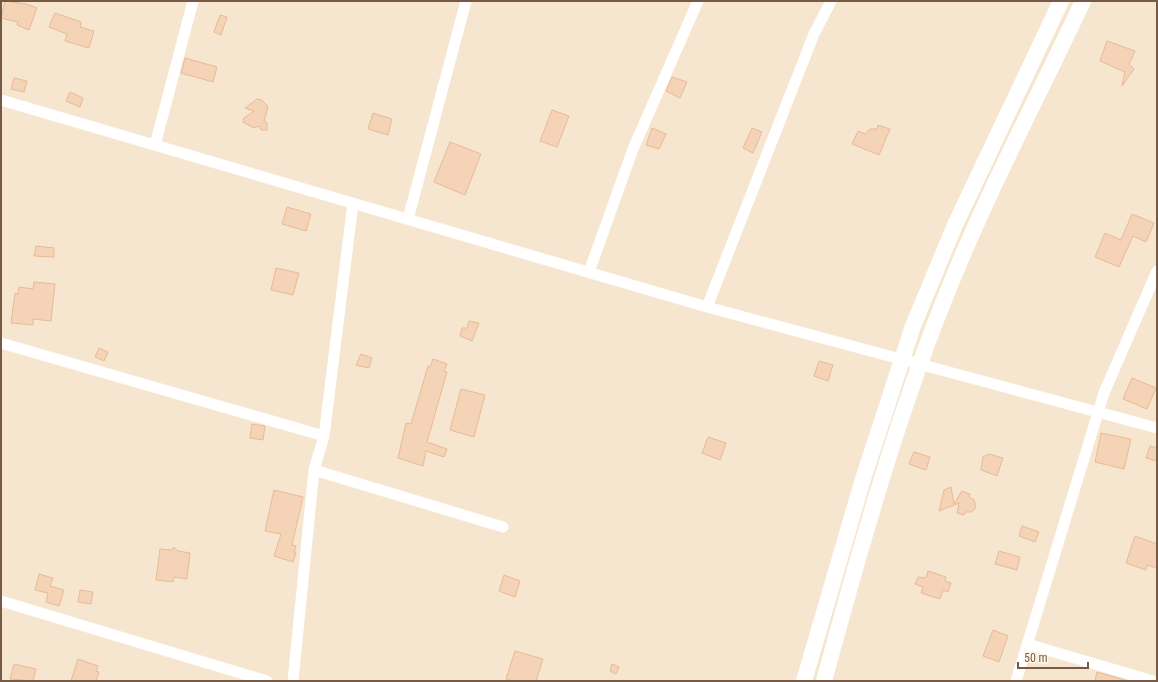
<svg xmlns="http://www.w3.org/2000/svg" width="1158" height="682" viewBox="0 0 1158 682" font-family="'Roboto Condensed',sans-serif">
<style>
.residential{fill:#f6e6cf}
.building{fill:#f5d3b6;stroke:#e9ba96}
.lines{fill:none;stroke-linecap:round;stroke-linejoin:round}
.minor{stroke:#fff;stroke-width:11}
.secondary{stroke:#fff;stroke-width:16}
</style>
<rect width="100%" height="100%" fill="#fef4e1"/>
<path class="residential" d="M1 1H1157V681H1Z"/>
<path class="building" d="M5 1 26 4 37 8 29 30 17 25 18 22 1 18Z
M55 13 81 22 80 27 94 31 89 48 65 41 67 34 49 27Z
M220 15 227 17 221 35 214 32Z
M1107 41 1135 51 1129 64 1134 69 1122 86 1125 72 1100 61Z
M185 58 217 67 213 82 181 73Z
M672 77 687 82 680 98 666 91Z
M14 78 27 81 24 92 11 89Z
M70 92 83 98 80 107 66 101Z
M257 99 262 100 268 107 264 121 267 123V130H261L259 126 254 128 243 122 244 118 254 111 245 108Z
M552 110 569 116 557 147 540 141Z
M373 113 392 119 388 135 368 129Z
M878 125 890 129 879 155 852 144 858 131 865 134 870 129H877Z
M652 128 666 134 659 149 646 145Z
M752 128 762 132 753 153 743 148Z
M450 142 481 154 465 195 434 182Z
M287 207 311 214 306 231 282 224Z
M1132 214 1154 223 1146 242 1133 236 1119 267 1095 257 1105 233 1121 240Z
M36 246 54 248V257L34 256Z
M276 268 299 273 293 295 271 290Z
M34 282 55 284 51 321 33 319V325L11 323 15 293 18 294 19 287 33 289Z
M469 321 479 323 472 341 460 336 462 328H467Z
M99 348 108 352 104 361 95 357Z
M361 354 372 358 369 368 356 365Z
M433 359 447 364 444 371 447 372 427 442 447 449 444 457 426 451 423 466 398 458 406 423 411 424 428 366 430 367Z
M819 361 833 365 828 381 814 376Z
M1132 378 1156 388 1147 409 1123 399Z
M461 389 485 395 474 437 450 430Z
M252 424 265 426 263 440 250 438Z
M1101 433 1131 439 1124 469 1095 462Z
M708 437 726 443 720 460 702 453Z
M1150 446 1157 448V461L1146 458Z
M914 452 930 457 926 470 909 464Z
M989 454 1003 458 997 476 981 470 983 457Z
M951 487 954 504 962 491 970 494 969 497 974 500 976 507 972 512H965L964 515 957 513 959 503 939 511 944 490Z
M274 490 303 497 292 545 296 546 294 553H296L293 562 274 556 281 534 265 531Z
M1022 526 1039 532 1035 542 1019 536Z
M1135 536 1157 544V568L1147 565 1146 570 1126 563Z
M174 547 178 551 190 553 187 579 174 577 173 582 156 580 160 549 172 550Z
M999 551 1020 557 1017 570 995 564Z
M928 571 946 577 945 581 951 583 948 592 943 590 940 599 921 593 923 587 915 584 918 577 926 578Z
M39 574 53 578 50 586 64 590 59 606 46 602 48 593 35 590Z
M504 575 520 581 515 597 499 591Z
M80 590 93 592 91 604 78 602Z
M993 630 1008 636 999 662 983 656Z
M515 651 543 659 536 681H513L506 679Z
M78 659 98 666 96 671 99 672 96 681H71Z
M14 664 36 669 33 681 10 679Z
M612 664 619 667 616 674 610 671Z
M1097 672 1128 681H1095Z"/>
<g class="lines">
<path class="minor" d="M1 100 707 307 1157 428
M155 145 193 1
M408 219 466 1
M589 272 633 149 698 1
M707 307 814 34 831 1
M1 343 324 436
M314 470 503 527
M1 601 267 681
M1027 644 1153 681
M293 681 314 470 324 436 353 203
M1016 681 1104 393 1157 271"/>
<path class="secondary" d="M804 681 863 479 913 326 955 225 1061 1
M824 681C860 549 899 409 951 283 990 187 1039 95 1083 1"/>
</g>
<rect width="1158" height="682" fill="none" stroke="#775a46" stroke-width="4"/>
<path d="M1018 662v6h70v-6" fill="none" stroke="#775a46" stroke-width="2"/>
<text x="1024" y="662" font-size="12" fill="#775a46" stroke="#fff7e9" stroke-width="3" paint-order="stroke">50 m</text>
</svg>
